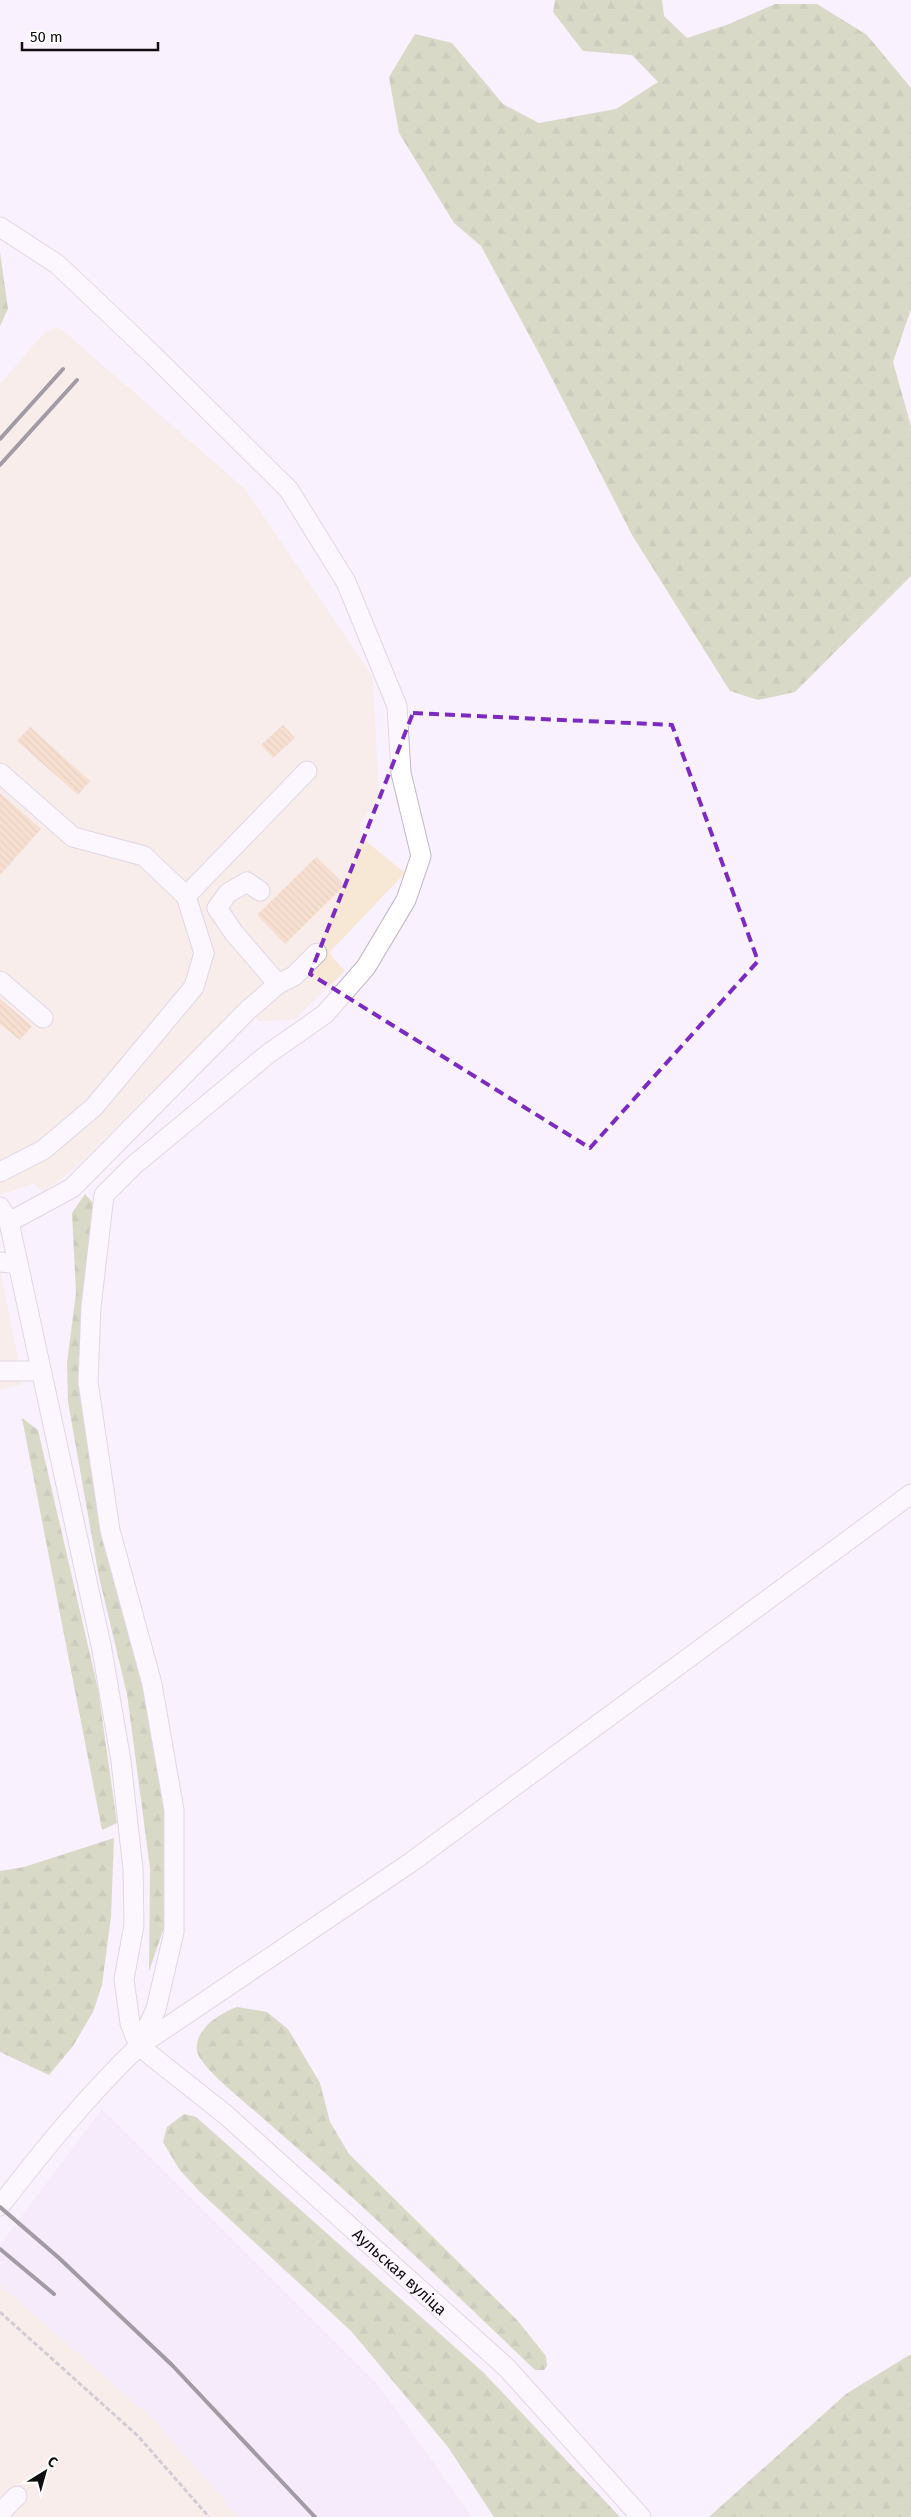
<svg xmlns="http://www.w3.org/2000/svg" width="911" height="2517" viewBox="0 0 911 2517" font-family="'Fira Sans',sans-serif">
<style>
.industrial{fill:#f6e8d5}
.built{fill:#f2e4f7}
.forest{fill:url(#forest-firs)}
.building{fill:url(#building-back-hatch)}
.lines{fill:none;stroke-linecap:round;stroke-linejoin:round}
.minor-casing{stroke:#c1b8c5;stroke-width:21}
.path{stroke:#a49da7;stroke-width:3;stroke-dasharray:5 2.5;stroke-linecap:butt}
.minor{stroke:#fff;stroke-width:19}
.rail{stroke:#38343a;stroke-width:4}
.marked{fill:none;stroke:#7b2cbf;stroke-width:4;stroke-dasharray:10 6;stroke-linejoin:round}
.labels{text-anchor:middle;stroke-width:5;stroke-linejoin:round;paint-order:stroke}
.street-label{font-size:16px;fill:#100d11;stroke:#fff}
</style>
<defs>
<pattern id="forest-firs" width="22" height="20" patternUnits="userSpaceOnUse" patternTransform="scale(1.25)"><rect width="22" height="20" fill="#afbd84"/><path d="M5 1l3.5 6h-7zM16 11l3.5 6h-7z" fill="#96a171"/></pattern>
<pattern id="building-back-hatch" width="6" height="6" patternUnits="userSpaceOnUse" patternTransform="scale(1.25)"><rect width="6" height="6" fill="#f3ca99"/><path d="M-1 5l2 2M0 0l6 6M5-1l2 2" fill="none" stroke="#cfac83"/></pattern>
</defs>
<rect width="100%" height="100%" fill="#faf1fe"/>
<path class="industrial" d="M59 327 245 489 373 677 379 798 360 823 362 838 405 873 329 953 345 971 294 1020 259 1021 241 1003 73 1170 43 1192 33 1184 0 1195V384L44 333Z
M0 1269 23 1384 0 1390Z
M0 2285 154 2420 239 2517H0Z"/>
<path class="built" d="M102 2109 379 2386 472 2517H239L154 2420 0 2285V2245Z"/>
<path class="forest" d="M555 0H662L664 16 687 38 729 24 775 4H817L867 35 911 88V309L893 362 911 426V576L795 692 758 700 730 691 632 535 541 357 481 246 454 223 399 133 389 77 415 34 452 43 503 104 539 123 616 109 658 82 632 55 583 51 553 12Z
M0 252 8 309 0 326Z
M85 1194 93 1203 86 1274 81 1382 143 1678 167 1814V1919L149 1971 150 1868 127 1694 99 1577 68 1402 67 1363 76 1293 72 1213Z
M22 1418 38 1430 98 1689 117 1823 102 1830Z
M114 1838 111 1917 102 1985 93 2012 73 2046 49 2075 0 2052V1871L24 1867Z
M237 2007 267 2012 288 2029 320 2083 330 2122 349 2154 517 2320 546 2356 547 2366 544 2370H535C446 2285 358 2200 265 2120 251 2107 199 2067 197 2051 194 2029 220 2013 237 2007Z
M184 2114 196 2117 484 2373 620 2517H494L448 2447 351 2331 200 2192 179 2169 163 2142 167 2127Z
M911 2354V2517H709L846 2394Z"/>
<path class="building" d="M283 725 295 738 273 758 261 745Z
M30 727 90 781 78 795 17 741Z
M0 793 41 829 0 875Z
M316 857 345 885 285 944 257 915Z
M0 999 32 1026 20 1040 0 1024Z"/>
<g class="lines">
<defs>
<g id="minor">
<path d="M0 227 57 264 153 355 289 490 346 582 397 706 401 773 421 856 406 900 366 967 325 1014 268 1054 133 1166 104 1195 91 1307 88 1382 110 1530 152 1684 174 1810V1932L156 2009 139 2046"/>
<path d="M0 773 73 837 144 856 186 896 204 953 194 987 94 1107 43 1150 0 1172"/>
<path d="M260 891 247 882 228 893 217 908 234 933 278 984"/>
<path d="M186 896 307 771"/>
<path d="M0 981 43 1018"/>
<path d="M0 1207 9 1222 102 1650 121 1761 133 1869 134 1925 124 1979 130 2023 139 2046"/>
<path d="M9 1222 72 1188 248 1010 278 984 294 976 317 953"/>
<path d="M0 1262 18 1264"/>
<path d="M0 1371H41"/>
<path id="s1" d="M139 2046 226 2115 507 2368 641 2517"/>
<path d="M0 2206C44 2149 88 2095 139 2046L410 1863 911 1494"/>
<path d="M0 2513 17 2496"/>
</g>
</defs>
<use href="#minor" class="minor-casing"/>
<path class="path" d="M0 2312 138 2436 209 2517"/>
<use href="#minor" class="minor"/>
<path class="rail" d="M0 439 63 369
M0 465 77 380
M0 2207 59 2258 172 2365 315 2517
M0 2249 54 2294"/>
</g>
<path d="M0 0H911V2517H0ZM413 713 672 725 758 961 590 1148 310 974Z" fill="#faf1fe" fill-opacity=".55" fill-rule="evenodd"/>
<path class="marked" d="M413 713 672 725 758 961 590 1148 310 974Z"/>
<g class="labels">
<g class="street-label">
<text dy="6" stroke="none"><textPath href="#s1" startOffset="345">Аульская вуліца</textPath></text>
</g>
</g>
<g transform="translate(45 2472) rotate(37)" stroke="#ffffff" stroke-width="4" paint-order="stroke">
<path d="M0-4L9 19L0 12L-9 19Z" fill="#100d11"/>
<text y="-8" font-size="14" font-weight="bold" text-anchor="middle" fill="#100d11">С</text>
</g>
<path d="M22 42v8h136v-8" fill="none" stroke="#100d11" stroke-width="2.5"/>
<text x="30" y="42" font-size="15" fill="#100d11" stroke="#ffffff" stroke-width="4" paint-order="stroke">50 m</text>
</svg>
